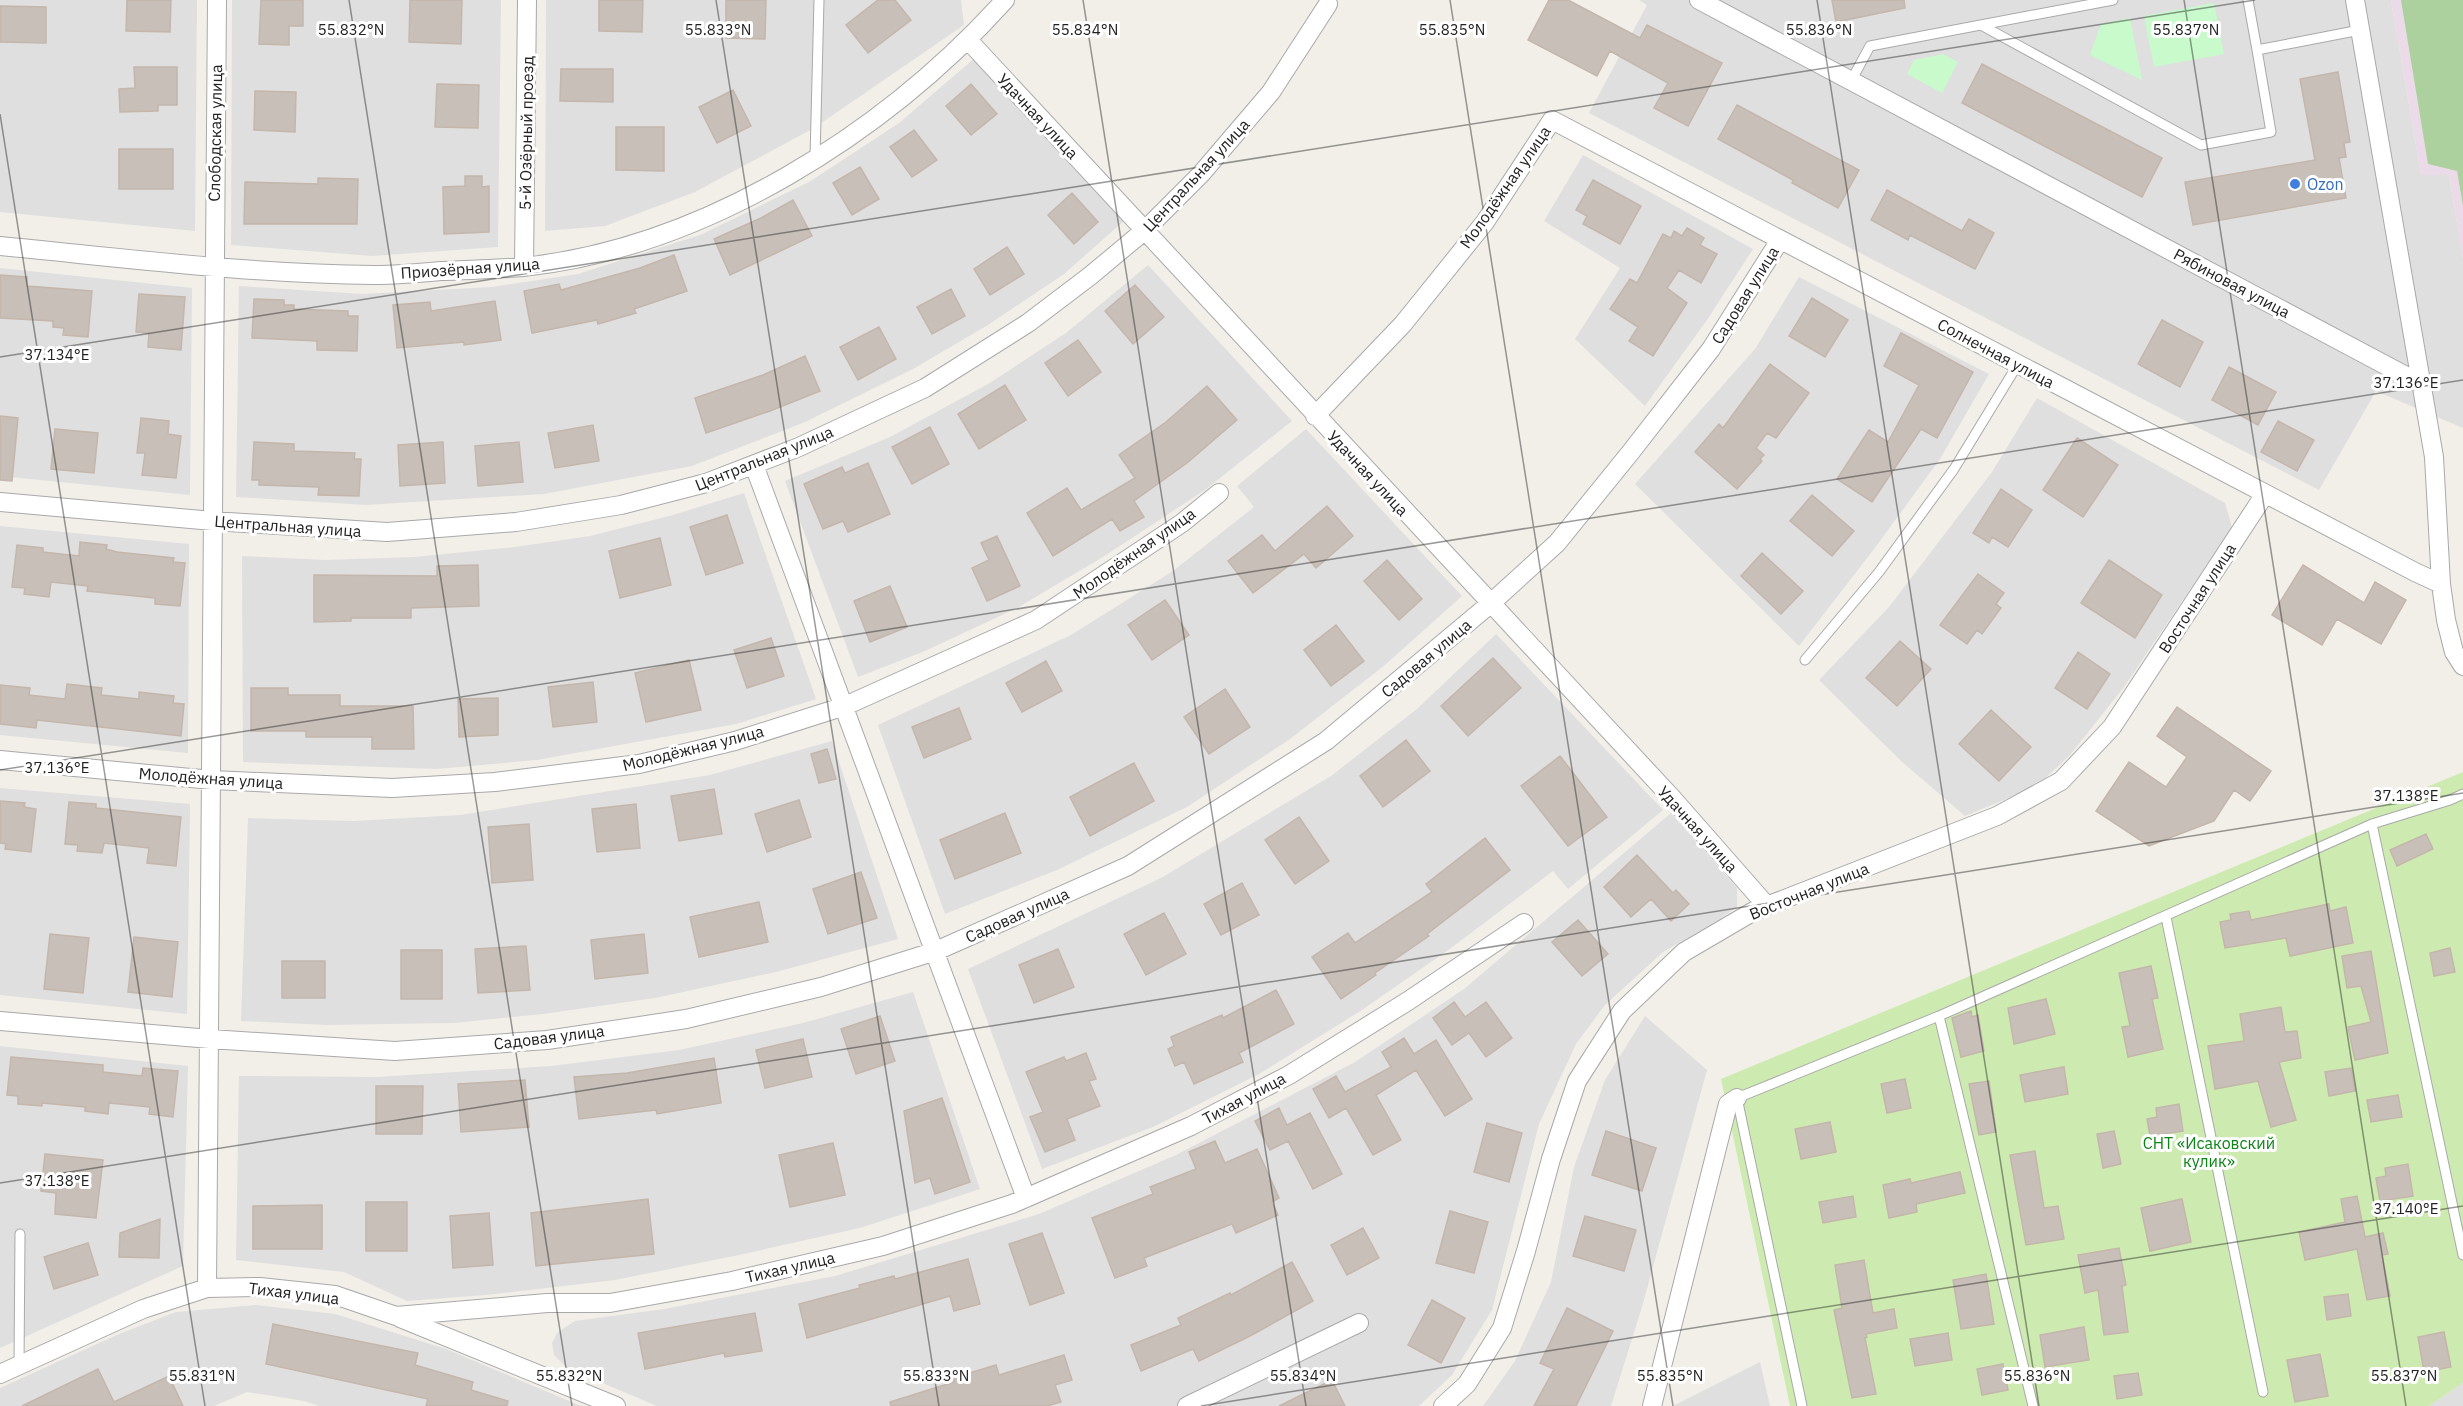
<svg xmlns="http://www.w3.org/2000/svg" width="2463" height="1406" viewBox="0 0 2463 1406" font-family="'IBM Plex Sans',sans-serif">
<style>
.residential{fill:#e0dfdf}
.industrial{fill:#ebdbe8}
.grass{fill:#cdebb0}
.forest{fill:#add19e}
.park{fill:#c8facc}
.building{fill:#c7bfb8;stroke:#c4b6ab;stroke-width:1.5}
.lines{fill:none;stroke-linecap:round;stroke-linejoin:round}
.service-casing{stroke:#a9a9a9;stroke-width:11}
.minor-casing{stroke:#a9a9a9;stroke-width:20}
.service{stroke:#fff;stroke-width:9}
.minor{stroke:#fff;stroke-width:18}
.ticks{fill:none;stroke:#222;stroke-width:1.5;stroke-opacity:0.45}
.shop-dot{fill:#3f7fe0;stroke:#fff;stroke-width:2}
.labels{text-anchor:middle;stroke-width:6;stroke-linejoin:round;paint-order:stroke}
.street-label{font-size:16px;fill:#222;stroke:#fff}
.shop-label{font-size:16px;fill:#366cbe;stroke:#fff;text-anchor:start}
.park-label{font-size:16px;fill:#0c8416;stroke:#fff}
.ticks-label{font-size:15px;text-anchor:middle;fill:#222;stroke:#fff;stroke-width:6;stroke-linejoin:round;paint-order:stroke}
</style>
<rect width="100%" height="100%" fill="#f2efe9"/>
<path class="residential" d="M0 0H197L195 231 0 212Z
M232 0H501L498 247 372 256 231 245Z
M546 0H961L964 25 814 128 695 192 605 226 545 231Z
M1639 0H2391L2421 175H2449L2463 258V428L2376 391 2319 490 1589 113 1647 5Z
M976 57 1125 220 1064 274 988 325 913 369 805 422 692 466 544 494 366 505 236 497 239 286 362 294 492 287 578 274 700 235 809 182 899 123Z
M1583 155 1753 249 1707 320 1645 406 1575 339 1620 268 1544 221Z
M1148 265 1292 421 1205 490 1103 557 1017 608 925 651 858 677 785 481 890 437 988 384 1066 333Z
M0 268 192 288 190 495 0 476Z
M1799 277 1989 374 1940 459 1874 549 1799 646 1635 484 1755 349Z
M2037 398 2225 503 2232 527 2124 687 2070 755 2037 786 1965 816 1901 761 1819 680 1889 607 1992 472Z
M1306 429 1462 596 1385 665 1290 739 1187 807 1057 870 945 914 878 725 1071 635 1173 571 1254 507 1237 486Z
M744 493 816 699 736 724 537 760 437 769 243 762 242 556 325 560 414 557 515 547 590 536 673 515Z
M0 526 189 544 188 753 0 735Z
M1496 634 1663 810 1568 889 1553 871 1451 948 1362 1010 1259 1074 1153 1127 1042 1169 968 969 1161 878 1331 776 1417 709Z
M832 741 898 939 776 972 655 998 543 1014 454 1023 327 1025 241 1021 248 818 353 821 460 815 710 775Z
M0 788 190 804 187 1014 0 995Z
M1671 813 1737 888V907L1717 921 1663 952 1605 1005 1576 1044 1539 1124 1492 1310 1452 1375 1419 1406H657L567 1368 554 1355 552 1343 557 1333 575 1321 664 1309 835 1276 1039 1214 1176 1155 1355 1062 1464 989Z
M913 992 980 1189 860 1228 739 1255 615 1280 486 1295 407 1301 344 1272 236 1260 239 1076 377 1077 551 1066 679 1050 803 1023Z
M1645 1016 1707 1070 1642 1307 1611 1406H1483L1515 1361 1551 1282 1574 1167 1605 1080Z
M0 1046 188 1066 183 1266 0 1348Z
M256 1305 335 1314 446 1349 581 1406H319L304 1401 247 1392 214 1406H0V1388L119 1334 176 1312Z
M1760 1362 1770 1406H1673Z
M2463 1383V1406H2429Z"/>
<path class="industrial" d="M2391 0H2463V258L2449 175H2421Z"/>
<path class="grass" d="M2463 772V1383L2429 1406H1790L1721 1079Z"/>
<path class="forest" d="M2401 0H2463V206L2457 171 2428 164Z"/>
<path class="park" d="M2214 3 2224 54 2154 67 2144 16Z
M2130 18 2142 80 2090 55 2101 24Z
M1943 54 1958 62 1942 93 1907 74 1914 60Z"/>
<path class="building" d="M127 0H171L170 32 126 31Z
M261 0H303V26H289V45L259 44Z
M410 0H462L461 44 409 42Z
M599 0H643L642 32 599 31Z
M726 0H766L765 39 726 38Z
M878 0H895L911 20 868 53 846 25Z
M1549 0H1568L1640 38 1647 25 1722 63 1688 126 1654 108 1668 83 1610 51 1597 76 1528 40Z
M1832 0H1904L1905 8 1836 22Z
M0 6 46 7V43L0 42Z
M1982 64 2162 158 2142 197 1962 103Z
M134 67H177V105H158V111L120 112 119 89 135 88Z
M561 69H613V102L560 101Z
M2338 72 2350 142 2344 143 2346 157 2339 158 2346 198 2193 225 2185 182 2315 160 2300 79Z
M437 84 479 85 478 128 435 127Z
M971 84 997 114 971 135 946 106Z
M733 90 751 126 717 143 699 107Z
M255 91 296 92 295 132 254 130Z
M1737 105 1859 170 1838 208 1792 183 1793 180 1718 139Z
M616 127H664V171L616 170Z
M914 130 937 160 912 177 890 147Z
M119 149H173V189H119Z
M860 167 879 199 852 215 833 183Z
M465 176H482V187L489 186V232L444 234 443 187 465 186Z
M318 178 358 179 357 224H244L245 182 318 184Z
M1593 180 1641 206 1620 244 1583 224 1587 216 1576 210Z
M1887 190 1962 231 1969 219 1994 233 1975 269 1910 235 1908 240 1871 220Z
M1072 193 1098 222 1074 244 1048 215Z
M793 200 812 236 730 275 714 239 761 218Z
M1687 228 1704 238 1700 245 1717 254 1701 283 1679 270 1667 288 1687 303 1653 356 1629 341 1638 327 1610 309 1630 279 1637 283 1663 234 1671 238 1674 231 1682 236Z
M1007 247 1024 274 990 295 974 269Z
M674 255 687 291 634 309 636 313 598 324 597 320 532 333 524 291 559 284 561 290 640 268Z
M0 275 27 277V286L92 291 88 337 63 335 64 328 53 327V321L0 318Z
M1135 285 1164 317 1133 344 1105 311Z
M951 289 965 316 932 334 917 307Z
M139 294 185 297 181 350 148 347 149 333 136 332Z
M1812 298 1848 320 1825 357 1789 336Z
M254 299 284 300V305H294V309L348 311V316H358L357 351 317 350V341L252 338Z
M495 301 501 340 464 345V342L397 348 393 305 430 302 431 311Z
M2162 320 2203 342 2180 387 2138 364Z
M879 327 896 359 858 380 840 347Z
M1901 333 1973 372 1937 438 1921 429 1872 502 1837 479 1869 430 1888 442 1919 385 1884 366Z
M1078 340 1101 372 1068 396 1045 363Z
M805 356 820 391 770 411 706 433 695 398 763 375Z
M1770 364 1809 393 1776 438 1767 433 1756 448 1764 455 1760 459 1762 461 1737 489 1695 452 1719 424 1723 428Z
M2229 367 2276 392 2258 425 2212 400Z
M1005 385 1026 420 979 449 958 414Z
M1207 386 1237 420 1187 463 1134 501 1144 517 1120 531 1112 519 1053 556 1027 513 1067 488 1081 510 1135 478 1119 455 1166 422Z
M0 416 18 418 12 481 0 480Z
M141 418 169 421 168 434 181 436 176 478 142 475 145 453H137Z
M2278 421 2314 440 2297 471 2261 452Z
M593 425 599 461 555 468 548 433Z
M930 427 949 464 912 484 892 447Z
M55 429 98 433 94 473 51 469Z
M2077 438 2118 465 2083 517 2043 490Z
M254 442 294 444V451L355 453 354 459H361L359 496 318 495 319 487 259 485V480H252Z
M443 442 445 483 400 486 398 445Z
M519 442 523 482 478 486 475 446Z
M868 463 890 514 848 532 843 521 823 529 804 484 842 467 845 473Z
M2001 489 2032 510 2008 547 1992 537 1989 543 1973 533Z
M1812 495 1854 531 1832 556 1790 521Z
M1327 506 1353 536 1316 568 1304 554 1253 593 1228 561 1262 535 1275 551Z
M727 515 743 563 706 575 690 527Z
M997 536 1020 586 987 601 972 568 989 560 981 543Z
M660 538 671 585 620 598 609 551Z
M80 542 107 545 106 549 117 552 174 558 173 562 185 563 180 606 155 604V598L87 591 88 586 51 582 49 597 24 594 25 588 12 587 17 545 43 548V552L79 556Z
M1762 553 1803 591 1781 614 1741 576Z
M1387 560 1422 599 1399 620 1364 581Z
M2109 560 2162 595 2135 638 2081 603Z
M478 565 479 606 411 608V618H351V621L314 622V575L437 576V566Z
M2303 565 2364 603 2375 582 2406 600 2381 644 2337 619 2322 645 2272 615Z
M1978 574 2004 593 1996 604 2001 608 1982 634 1977 630 1967 644 1940 625Z
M890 586 907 627 870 642 854 601Z
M1165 600 1189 635 1152 660 1128 625Z
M1336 625 1364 661 1331 686 1304 650Z
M771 638 784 676 747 688 734 650Z
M1900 641 1931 669 1897 706 1866 678Z
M2078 652 2110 674 2087 709 2055 688Z
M1493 658 1521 688 1468 736 1441 706Z
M689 660 701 710 646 722 635 673Z
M1046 661 1062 691 1022 712 1006 683Z
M593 682 597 722 553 727 548 687Z
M67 684 102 688 101 695 139 699V692L174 696 173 703 184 704 181 736 37 720 36 728 0 724V685L30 688 29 695 65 699Z
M251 688H288V695H340V706H413L414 749H372V737H306V731H251Z
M1225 689 1250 727 1209 754 1184 717Z
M498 698V735L459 737 458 699Z
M2177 707 2271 771 2250 801 2234 790 2214 821 2149 846 2096 811 2129 762 2166 787 2187 757 2157 736Z
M959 708 971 739 924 758 912 727Z
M1991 710 2031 747 1999 781 1959 744Z
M1406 740 1430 771 1383 807 1360 776Z
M827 749 836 779 819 783 811 754Z
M1560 756 1607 817 1568 846 1521 786Z
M1134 763 1154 801 1090 836 1070 797Z
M714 789 722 834 679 841 671 796Z
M799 800 811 837 767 852 755 814Z
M0 801 25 803 24 807 36 809 31 852 5 849 6 844 0 843Z
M69 802 96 804V808L181 817 176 866 147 863 149 848 104 843 102 853 77 851 78 845 65 844Z
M636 804 640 848 597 852 592 809Z
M1005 813 1021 853 955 879 940 840Z
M1299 817 1329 861 1295 884 1265 840Z
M529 824 533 880 492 883 488 827Z
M2426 834 2433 849 2397 866 2390 850Z
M1485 838 1510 870 1427 934 1429 936 1375 973 1376 975 1341 999 1312 957 1348 933 1355 943 1432 892 1426 884Z
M1637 855 1673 893 1676 890 1689 904 1671 921 1651 899 1631 917 1604 887Z
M861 872 877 918 828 934 813 889Z
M1242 883 1259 915 1221 935 1204 904Z
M759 902 768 942 699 957 690 917Z
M2329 904 2330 911 2346 907 2353 943 2290 956 2286 938 2225 948 2220 922 2231 920 2230 914 2249 911 2251 920Z
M1164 913 1186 954 1146 975 1124 934Z
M1578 920 1608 954 1582 976 1552 942Z
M50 934 89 938 83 993 44 989Z
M644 934 648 973 595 979 591 940Z
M134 937 178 942 172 997 128 992Z
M526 946 530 990 478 993 475 949Z
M2450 948 2455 972 2434 976 2430 953Z
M1058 949 1074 987 1034 1003 1019 965Z
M401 950H442V999H401Z
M2371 951 2388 1053 2355 1060 2348 1027 2371 1022 2361 986 2347 988 2342 956Z
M282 961H325V998H282Z
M2151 966 2158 998 2152 999 2163 1049 2128 1057 2122 1027 2130 1026 2119 973Z
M1276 990 1294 1024 1239 1053 1243 1062 1194 1084 1184 1062 1175 1066 1168 1049 1174 1046 1171 1037 1222 1015 1223 1018Z
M2046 999 2055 1034 2014 1044 2008 1008Z
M1454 1002 1465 1017 1486 1002 1512 1038 1486 1057 1469 1033 1452 1045 1433 1018Z
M2281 1007 2285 1032 2297 1031 2301 1058 2279 1062 2296 1120 2271 1127 2258 1081 2215 1089 2208 1046 2244 1041 2240 1014Z
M1971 1011 1972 1017 1978 1015 1984 1051 1961 1057 1952 1018Z
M880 1016 895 1061 856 1074 841 1029Z
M1404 1038 1414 1054 1436 1040 1472 1099 1445 1116 1416 1070 1376 1095 1401 1140 1373 1155 1346 1108 1329 1118 1313 1089 1336 1076 1345 1092 1391 1067 1382 1052Z
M803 1039 812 1077 765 1088 756 1050Z
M1086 1053 1096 1079 1089 1081 1100 1106 1067 1119 1075 1140 1045 1152 1030 1117 1043 1112 1026 1072 1064 1057 1066 1061Z
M11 1057 103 1065V1072L142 1076 143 1068 178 1071 173 1117 149 1114 150 1107 109 1103 108 1114 85 1111V1107L42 1103V1106L18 1104V1096L7 1095Z
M714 1058 721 1103 657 1114 656 1110 579 1119 574 1077 627 1073Z
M2064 1067 2068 1094 2025 1102 2020 1075Z
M2351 1068 2355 1091 2329 1096 2325 1072Z
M1905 1079 1911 1108 1887 1113 1881 1084Z
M525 1080 529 1127 461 1132 458 1084Z
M1989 1081 1996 1132 1979 1135 1969 1084Z
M376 1086H423L422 1134H376Z
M2398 1095 2402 1117 2371 1122 2367 1100Z
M942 1098 970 1182 935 1194 930 1178 915 1183 904 1111Z
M2179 1104 2183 1131 2150 1136 2147 1119 2157 1117 2156 1108Z
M1279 1108 1287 1125 1310 1113 1342 1174 1313 1189 1288 1141 1270 1150 1255 1121Z
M1830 1122 1836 1152 1801 1159 1795 1129Z
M1487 1123 1522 1133 1509 1182 1474 1172Z
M1606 1131 1656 1148 1642 1191 1592 1175Z
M2114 1131 2121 1164 2103 1168 2097 1134Z
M1215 1141 1225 1163 1257 1149 1279 1198 1272 1202 1278 1215 1236 1233 1232 1224 1144 1258 1147 1266 1115 1278 1092 1218 1153 1194 1150 1187 1196 1169 1189 1152Z
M833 1143 845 1195 790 1207 779 1155Z
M2035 1151 2044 1208 2058 1206 2064 1239 2026 1245 2010 1155Z
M45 1154 103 1160 96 1218 55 1214 56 1193 41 1191Z
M2408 1164 2413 1196 2380 1201 2376 1178 2386 1176 2385 1168Z
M1960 1172 1965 1193 1916 1204 1917 1212 1889 1218 1883 1185 1910 1179 1911 1183Z
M1853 1196 1856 1217 1823 1223 1819 1202Z
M2357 1196 2365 1237 2383 1233 2388 1254 2382 1255 2390 1296 2367 1300 2357 1249 2305 1260 2299 1232 2345 1222 2341 1199Z
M648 1199 654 1254 536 1266 531 1213Z
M2182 1199 2191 1242 2150 1251 2141 1208Z
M366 1202H407V1251H366Z
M322 1205V1249H253V1206Z
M1450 1211 1488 1222 1474 1273 1436 1263Z
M489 1213 493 1265 453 1268 450 1216Z
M1585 1216 1636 1230 1624 1271 1573 1256Z
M160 1219 159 1258 119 1257 120 1233Z
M1363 1228 1379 1258 1347 1275 1331 1245Z
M1042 1233 1064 1293 1030 1305 1009 1244Z
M88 1243 98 1275 54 1289 44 1257Z
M2119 1248 2126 1285 2122 1286 2128 1332 2104 1335 2098 1290 2085 1293 2078 1255Z
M968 1259 980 1304 954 1311 950 1296 807 1338 799 1304 860 1288 859 1285 894 1276 895 1279Z
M1864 1260 1873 1313 1894 1309 1897 1328 1866 1334 1867 1337 1865 1338 1876 1394 1852 1398 1834 1310 1842 1308 1835 1265Z
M1292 1262 1313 1301 1250 1336 1199 1361 1193 1349 1141 1371 1131 1345 1181 1325 1178 1318 1230 1293 1231 1295Z
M1986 1274 1994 1324 1961 1329 1953 1280Z
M2348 1294 2351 1316 2327 1320 2324 1297Z
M1432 1300 1465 1318 1441 1363 1408 1345Z
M1567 1308 1613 1331 1576 1406H1534L1554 1369 1540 1363Z
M755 1313 762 1351 725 1357 724 1353 645 1369 638 1333Z
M273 1324 418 1353 415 1365 473 1382 471 1390 508 1401 507 1406H426L428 1399 266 1364Z
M2084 1327 2089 1360 2045 1367 2040 1335Z
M2444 1332 2451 1367 2424 1372 2418 1337Z
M1948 1333 1952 1360 1915 1366 1910 1339Z
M2320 1354 2328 1396 2295 1402 2287 1360Z
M1064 1355 1072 1380 1055 1385 1061 1402 1047 1406H891L890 1402 954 1382 953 1378 996 1365 999 1375Z
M2003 1364 2008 1390 1982 1395 1977 1369Z
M98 1369 114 1402 169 1376 183 1406H22Z
M2138 1373 2142 1395 2117 1399 2114 1376Z
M1332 1380 1345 1406H1279Z"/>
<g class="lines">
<defs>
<path id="service" d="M2248 0 2257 50 2360 30
M1981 25 2201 145 2271 132 2257 50
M1851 81 1870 46 2113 0
M815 158 819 0
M1805 660 1879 572 1954 469 2018 364
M2372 824 2463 1255
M2166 917 2263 1392
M1939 1016 2033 1406
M19 1366 20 1234
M1802 1406 1737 1098 1939 1016 2372 824 2450 800 2463 794"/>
<path id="minor" d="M1699 0 2421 384
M2355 0 2434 457 2441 584 2446 620 2454 652 2463 666
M968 40 1673 799 1767 906
M0 246C125 258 250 274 375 275 397 275 419 273 441 271 468 270 496 269 523 267 704 248 885 133 1005 0
M524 266 527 0
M1315 416 1403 324 1485 222 1552 120 2415 572 2441 584
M754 465 1026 1198
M0 502 213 521 387 532 516 522 621 505 706 483 799 447 925 388 1028 323 1090 276 1144 231 1201 174 1271 92 1328 4
M0 760 212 780 392 788 495 782 639 764 735 741 845 706 1036 620 1182 523 1219 493
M0 1021 210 1039 395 1051 547 1040 686 1019 821 987 936 951 1128 866 1326 741 1490 604 1557 543 1630 453 1711 349 1780 240
M207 1288 217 0
M400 1318 616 1406
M0 1374 143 1309 207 1288 260 1287 335 1295 396 1316 547 1303H610L732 1281 883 1246 1012 1204 1191 1126 1289 1075 1408 1001 1524 923
M1187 1406 1359 1323
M1443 1406 1467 1384 1502 1328 1526 1251 1551 1159 1577 1081 1622 1011 1684 952 1754 911 1997 816 2061 781 2112 727 2265 494
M1652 1406 1728 1104 1737 1098"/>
</defs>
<use href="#service" class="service-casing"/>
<use href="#minor" class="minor-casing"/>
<use href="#service" class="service"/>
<use href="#minor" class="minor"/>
</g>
<path class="ticks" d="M349 0 572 1406M716 0 939 1406M1083 0 1306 1406M1450 0 1673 1406M1817 0 2039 1406M2184 0 2406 1406M0 114 205 1406M0 357 2255 0M0 770 2463 380M0 1183 2463 793M1201 1406 2463 1206"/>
<circle class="shop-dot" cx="2295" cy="184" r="6"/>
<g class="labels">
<g class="street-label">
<text transform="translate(1038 116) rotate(47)" y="6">Удачная улица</text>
<text transform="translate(215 133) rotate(-89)" y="6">Слободская улица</text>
<text transform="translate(526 133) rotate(-89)" y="6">5-й Озёрный проезд</text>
<text transform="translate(1196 175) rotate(-47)" y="6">Центральная улица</text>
<text transform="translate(1505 187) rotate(-55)" y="6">Молодёжная улица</text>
<text transform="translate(470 268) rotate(-4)" y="6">Приозёрная улица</text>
<text transform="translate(2232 283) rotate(28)" y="6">Рябиновая улица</text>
<text transform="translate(1745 295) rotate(-58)" y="6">Садовая улица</text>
<text transform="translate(1996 353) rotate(28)" y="6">Солнечная улица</text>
<text transform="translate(764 458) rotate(-22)" y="6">Центральная улица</text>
<text transform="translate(1368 473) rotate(47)" y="6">Удачная улица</text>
<text transform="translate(288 526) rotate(4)" y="6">Центральная улица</text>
<text transform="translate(1134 553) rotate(-35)" y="6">Молодёжная улица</text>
<text transform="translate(2197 598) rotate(-57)" y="6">Восточная улица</text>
<text transform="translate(1426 658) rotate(-40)" y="6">Садовая улица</text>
<text transform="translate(693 748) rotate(-14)" y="6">Молодёжная улица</text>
<text transform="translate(211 778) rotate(4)" y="6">Молодёжная улица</text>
<text transform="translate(1698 829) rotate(48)" y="6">Удачная улица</text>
<text transform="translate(1809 891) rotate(-22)" y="6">Восточная улица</text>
<text transform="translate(1017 915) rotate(-24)" y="6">Садовая улица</text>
<text transform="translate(549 1037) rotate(-7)" y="6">Садовая улица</text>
<text transform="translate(1244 1098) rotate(-28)" y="6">Тихая улица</text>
<text transform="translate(790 1267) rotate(-13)" y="6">Тихая улица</text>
<text transform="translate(294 1293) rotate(7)" y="6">Тихая улица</text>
</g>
<g class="shop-label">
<text x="2307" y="190">Ozon</text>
</g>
<g class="park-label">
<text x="2209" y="1149">СНТ «Исаковский<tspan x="2209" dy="18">кулик»</tspan></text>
</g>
</g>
<g class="ticks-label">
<text x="351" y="35">55.832°N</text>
<text x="718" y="35">55.833°N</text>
<text x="1085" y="35">55.834°N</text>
<text x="1452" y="35">55.835°N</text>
<text x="1819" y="35">55.836°N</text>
<text x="2186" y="35">55.837°N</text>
<text x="57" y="360">37.134°E</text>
<text x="2406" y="388">37.136°E</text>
<text x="57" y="773">37.136°E</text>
<text x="2406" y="801">37.138°E</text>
<text x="57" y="1186">37.138°E</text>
<text x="2406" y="1214">37.140°E</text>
<text x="202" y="1381">55.831°N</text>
<text x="569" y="1381">55.832°N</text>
<text x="936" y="1381">55.833°N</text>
<text x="1303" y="1381">55.834°N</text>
<text x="1670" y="1381">55.835°N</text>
<text x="2037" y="1381">55.836°N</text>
<text x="2404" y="1381">55.837°N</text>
</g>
</svg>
